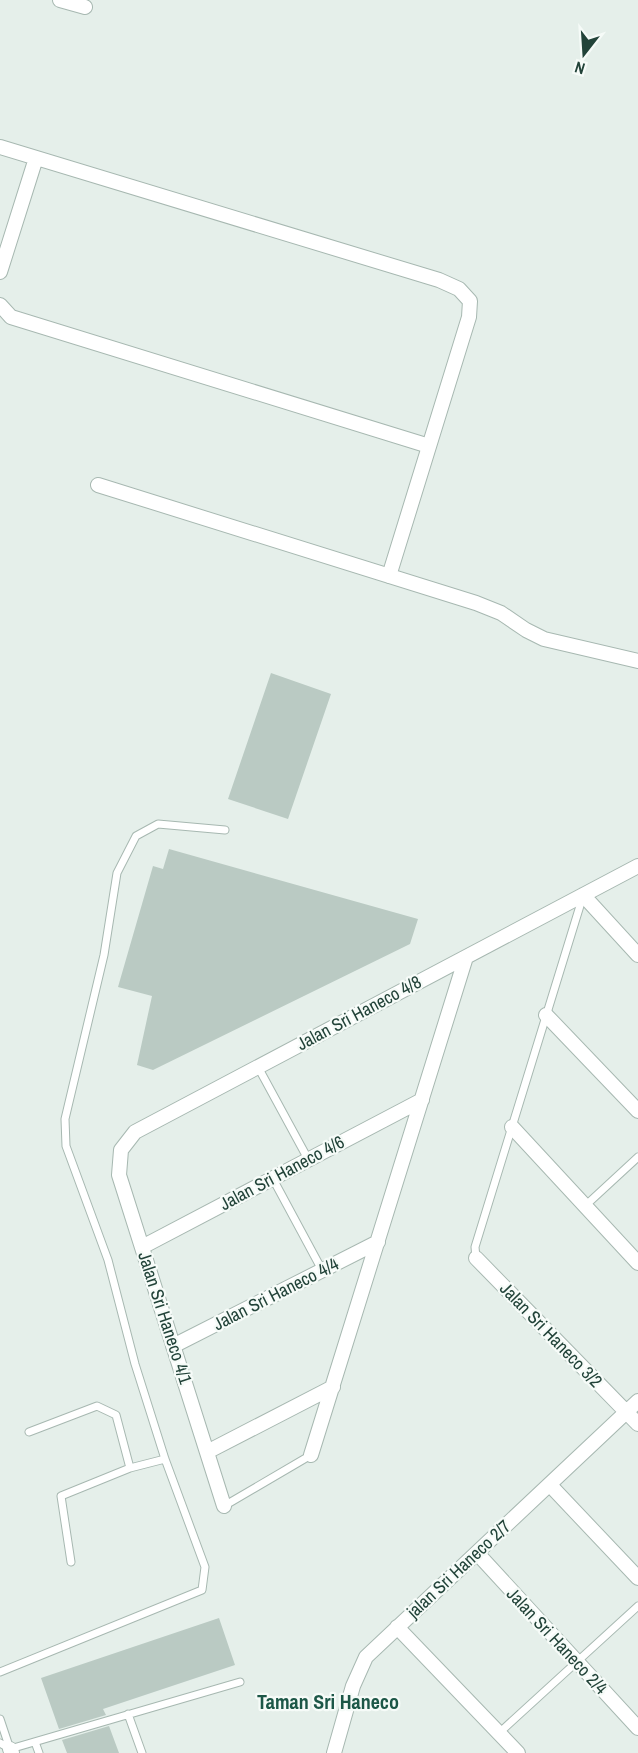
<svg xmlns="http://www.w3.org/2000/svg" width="638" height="1753" viewBox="0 0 638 1753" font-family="'Archivo Narrow',sans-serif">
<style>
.building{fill:#bacac3}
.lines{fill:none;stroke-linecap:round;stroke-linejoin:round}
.service-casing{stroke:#a7b8b1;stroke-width:9}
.minor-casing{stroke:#a7b8b1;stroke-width:16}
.service{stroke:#fff;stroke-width:7}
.minor{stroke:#fff;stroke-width:14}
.labels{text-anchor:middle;stroke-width:4.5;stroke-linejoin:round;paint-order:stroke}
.street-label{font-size:18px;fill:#224339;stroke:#f6fbf8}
.neighbourhood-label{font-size:20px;font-weight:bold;fill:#1c5747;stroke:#f6fbf8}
</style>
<rect width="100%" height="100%" fill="#e5efea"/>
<path class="building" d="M271 673 331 694 288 819 228 799Z
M169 849 418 919 410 944 153 1070 137 1065 152 996 118 987 153 866 163 869Z
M219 1618 235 1665 103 1709 106 1715 59 1729 41 1678Z
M109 1726 119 1753H67L62 1740Z"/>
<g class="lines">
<defs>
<path id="service" d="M258 1067 308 1159
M273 1179 322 1270
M585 1206 638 1157
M476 1258 475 1247 583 896
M29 1432 97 1406 116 1415 130 1468
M224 1506 311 1455
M71 1562 61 1496 130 1468 165 1459
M0 1672 202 1590 205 1567 165 1459 135 1364 108 1260 66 1146 65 1119 104 955 117 873 136 836 158 824 225 830
M128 1714 142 1753
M0 1719 10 1749
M499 1733 638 1606
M35 1742 39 1753
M0 1743 10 1749 240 1682"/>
<path id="minor" d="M60 0 85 7
M0 147 439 280 459 289 470 301 469 317 389 576
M0 272 36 158
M0 305 11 317 429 446
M98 485 476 603 501 613 526 630 544 639 638 661
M583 895 638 955
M546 1015 638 1111
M512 1127 638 1263
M142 1247 422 1100
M476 1258 638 1424
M173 1346 378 1242
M207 1452 333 1387
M311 1455 466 957
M550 1485 638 1578
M224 1506 119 1175 121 1150 135 1132 638 866
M477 1553 638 1728
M397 1627 518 1753
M10 1749 12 1753
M334 1753 353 1686 366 1657 638 1401"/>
</defs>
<use href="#service" class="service-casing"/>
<use href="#minor" class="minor-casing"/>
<use href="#service" class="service"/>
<use href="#minor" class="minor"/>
</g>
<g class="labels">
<g class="street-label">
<text transform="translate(359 1013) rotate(-28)" y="6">Jalan Sri Haneco 4/8</text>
<text transform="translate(282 1173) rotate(-28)" y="6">Jalan Sri Haneco 4/6</text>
<text transform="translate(276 1294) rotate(-27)" y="6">Jalan Sri Haneco 4/4</text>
<text transform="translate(165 1318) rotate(72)" y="6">Jalan Sri Haneco 4/1</text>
<text transform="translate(551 1335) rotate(46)" y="6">Jalan Sri Haneco 3/2</text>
<text transform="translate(459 1569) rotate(-43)" y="6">jalan Sri Haneco 2/7</text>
<text transform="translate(557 1641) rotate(47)" y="6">Jalan Sri Haneco 2/4</text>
</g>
<g class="neighbourhood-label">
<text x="328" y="1709">Taman Sri Haneco</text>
</g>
</g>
<g transform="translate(584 54) rotate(197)" stroke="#f6fbf8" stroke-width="4.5" paint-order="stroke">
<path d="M0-4.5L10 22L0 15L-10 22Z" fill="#224339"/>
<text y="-9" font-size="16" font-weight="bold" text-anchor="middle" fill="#224339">N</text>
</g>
</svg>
